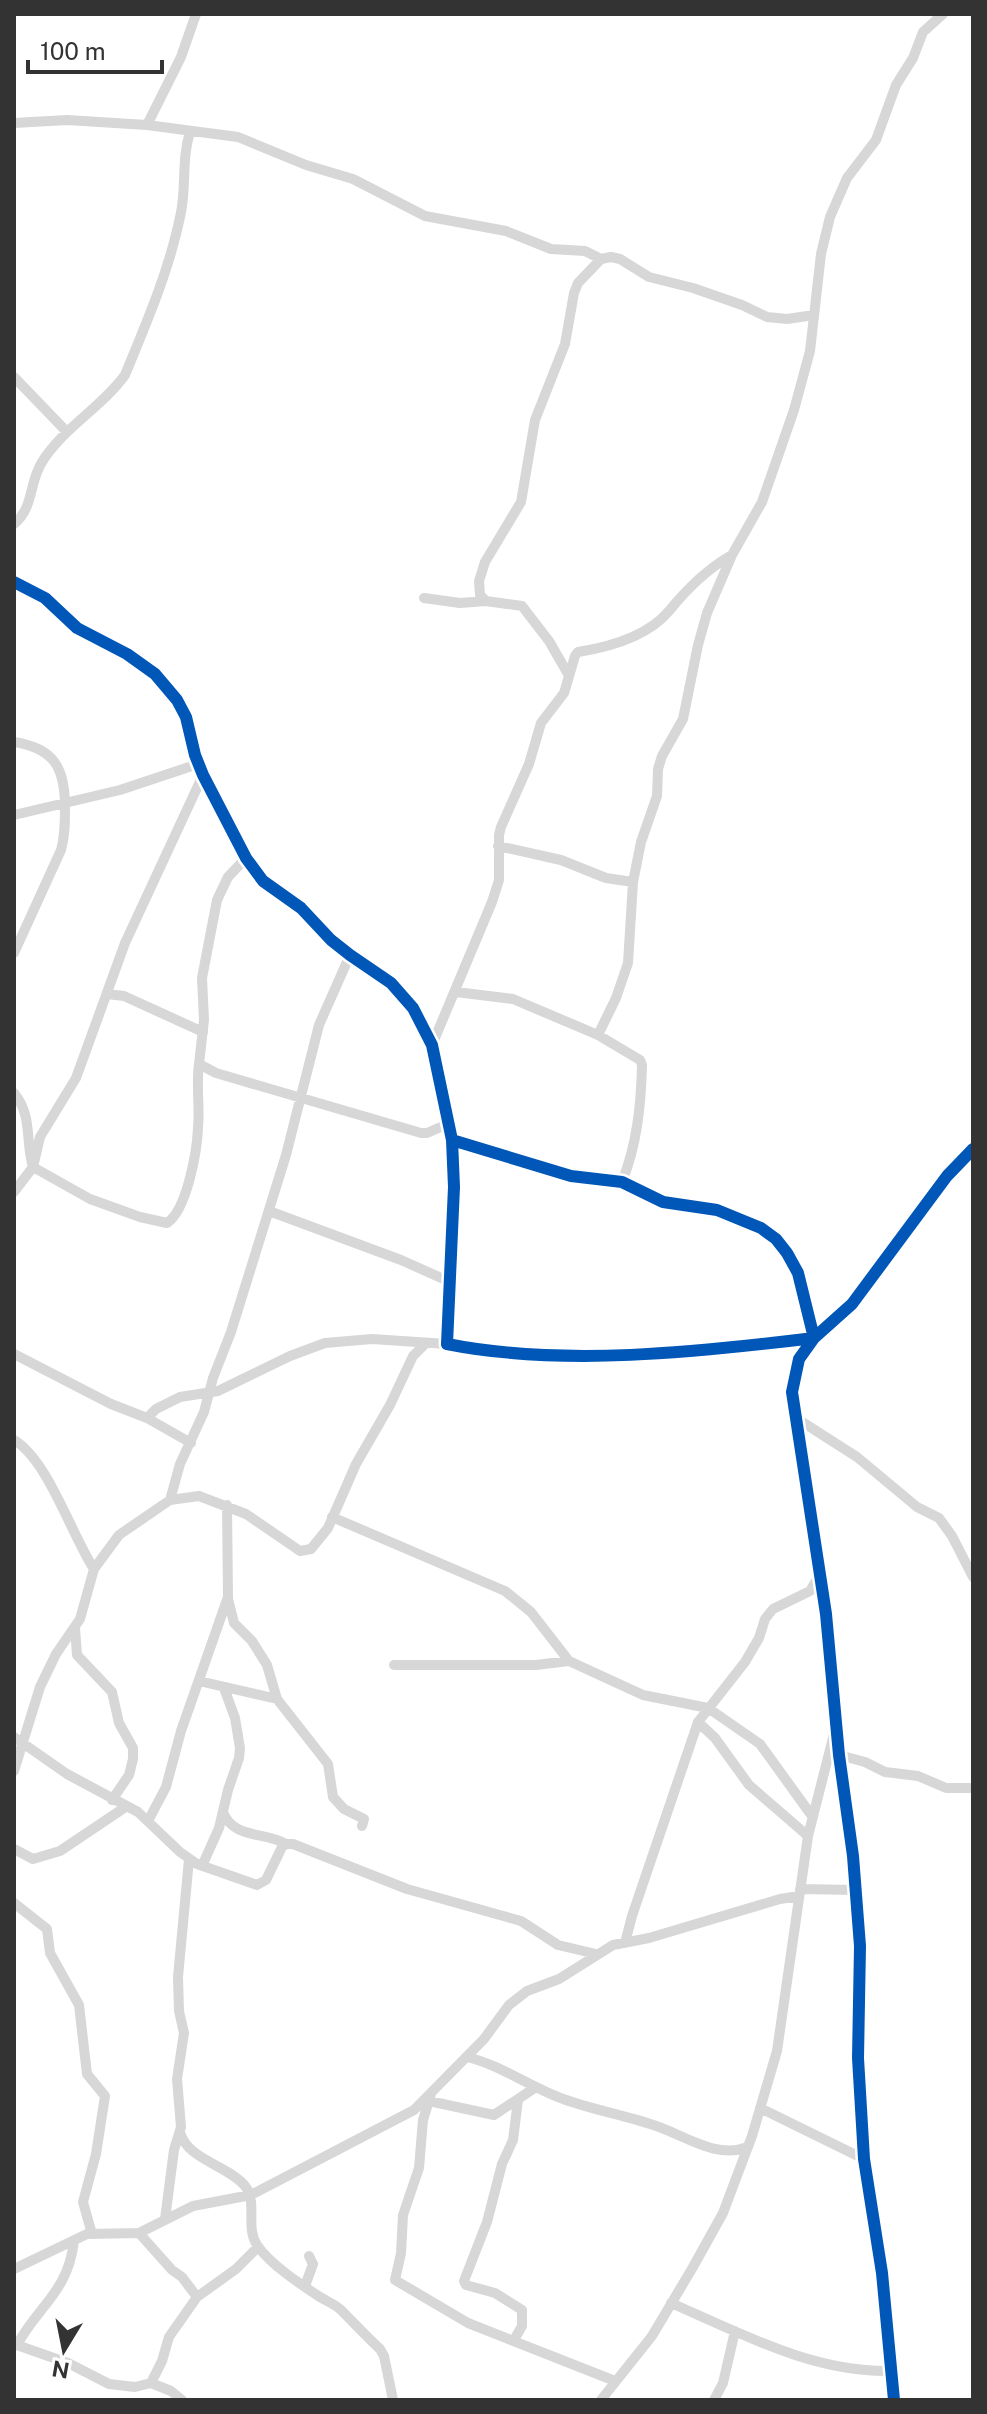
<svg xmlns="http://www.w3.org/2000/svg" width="987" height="2414" viewBox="0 0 987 2414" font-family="'Public Sans',sans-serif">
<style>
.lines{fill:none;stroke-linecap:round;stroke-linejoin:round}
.minor{stroke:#d7d7d7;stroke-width:10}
.tertiary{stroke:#d7d7d7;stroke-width:12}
.cycleway-casing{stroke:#fff;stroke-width:17}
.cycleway{stroke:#0057b8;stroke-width:12}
</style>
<rect width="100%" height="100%" fill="#fff"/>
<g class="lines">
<path class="minor" d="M14 123 67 120 147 125 238 137 306 165 353 179 425 216 506 231 551 249 585 251 601 259
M147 125 181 57 196 14
M14 377 66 431
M14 524C34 508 29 482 42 462 64 427 101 408 125 375 146 324 169 271 180 217 187 189 181 160 190 132
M14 582 45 598 77 628 127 654 155 674 177 700 186 717 195 755 203 775 246 858 263 881 301 908 331 940 350 955 391 983 413 1008 432 1045 452 1140 454 1187 447 1344C562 1367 699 1352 814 1338L798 1273 787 1253 776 1239 761 1228 717 1210 663 1202 622 1182 571 1176 452 1140
M424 598 460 603 486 601 522 606 549 641 568 674
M486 601 480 595 479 581 485 562 521 502 535 420 565 344 574 293 578 283 601 259 611 257 620 259 649 277 693 288 742 305 767 317 787 319 814 315
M14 742C54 748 65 768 65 807 65 822 65 836 61 850L14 953
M14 815 120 790 198 764
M498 846 561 860 606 878 633 882 641 842 657 796 658 769 662 756 683 719 698 645 707 613 732 555 762 502 794 410 810 351 821 254 830 217 847 178 876 140 896 85 913 58 923 32 943 14
M246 858 228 877 217 900 202 978 204 1020 199 1064 216 1073 421 1133H427L450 1123
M456 992 513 999 598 1035
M107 994 124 996 203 1032
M432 1045 492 902 499 880V835L501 827 529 764 541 723 564 693 575 656 578 652C610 647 647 637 669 611 686 590 706 570 730 556
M14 1093C33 1116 25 1141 33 1167L90 1199 140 1217 167 1223C187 1210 197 1151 198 1128 200 1107 196 1085 199 1064
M622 1182C637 1144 641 1106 642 1065L640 1060 598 1035 616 998 628 963 633 882
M14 1192 33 1167 40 1137 76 1078 125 943 203 775
M269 1211 401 1260 448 1281
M14 1354 111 1404 147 1418 191 1443
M147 1418 156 1409 180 1397 218 1391 290 1356 325 1343 372 1339 447 1344
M796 1418 857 1457 917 1507 939 1518 952 1536 973 1577
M14 1440C48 1460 71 1534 94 1569
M170 1500 180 1464 204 1412 213 1378 231 1332 286 1155 319 1025 350 955
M332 1517 505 1591 531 1612 569 1661
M228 1599 234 1623 252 1641 267 1665 277 1699 328 1764 333 1797 344 1809 364 1819 362 1826
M75 1628 77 1655 112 1692 119 1723 133 1748V1759L129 1775 112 1800
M394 1665H536L569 1661 643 1695 708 1708 760 1744 812 1816
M199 1681 277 1699
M698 1722 715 1738 749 1785 808 1836
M14 1737 67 1774 138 1812 180 1852 197 1864 257 1885 266 1880 282 1847 286 1844H293L407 1889 521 1921 558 1945 596 1954
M839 1755 865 1762 885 1772 918 1776 946 1788H973
M14 1771 40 1687 56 1654 80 1619 94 1569 119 1535 170 1500 199 1496 246 1514 300 1551 311 1549 328 1528 356 1464 390 1405 413 1356 426 1343
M223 1812C234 1840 265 1831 286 1844
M148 1821 166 1787 181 1731 228 1597 227 1505
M14 1849 33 1859 60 1851 127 1806
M202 1866 219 1828 228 1790 239 1758 240 1748 235 1718 224 1688
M800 1889 856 1890
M14 1903 47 1929 50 1953 79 2005 87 2074 105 2096 96 2154 83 2202 92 2234
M625 1943 632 1916 698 1722 745 1662 759 1638 765 1619 773 1609 810 1591 820 1574
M467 2057C500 2065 527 2085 558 2097 591 2110 626 2115 659 2127 687 2137 717 2159 748 2147
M431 2094 423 2120 419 2168 403 2215 401 2253 395 2280 468 2323 615 2381
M429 2101 494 2115 536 2087
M760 2108 864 2159
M180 2132C187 2160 228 2165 245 2186 258 2202 245 2227 257 2245 271 2265 300 2284 320 2297 326 2301 335 2304 341 2310 354 2323 367 2337 380 2349L384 2356 393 2400
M165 2219 174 2150 181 2127 177 2079 184 2033 179 2011 178 1977 189 1859
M139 2233 172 2270 182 2277 197 2297
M14 2269 87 2234 139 2233 193 2206 251 2195 414 2110 484 2039 509 2005 527 1991 559 1979 613 1945 649 1938 780 1899 799 1896
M305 2286 313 2264 309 2256
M671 2303C742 2334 814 2373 892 2371
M514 2340 522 2326V2310L495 2293 466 2285 464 2281 487 2222 502 2164 513 2140 518 2100
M14 2344 68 2363 109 2384 135 2387 151 2383 171 2391 182 2400
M17 2345C39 2305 68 2292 74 2241
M151 2383 162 2361 169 2337 197 2297 236 2269 258 2247
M601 2400 652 2336 693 2267 723 2213 752 2136 777 2051 808 1836 835 1730
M714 2400 723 2383 735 2331"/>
<path class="tertiary" d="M894 2400 882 2273 864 2159 858 2058 860 1946 853 1856 839 1755 826 1614 792 1392 799 1359 814 1338 852 1304 947 1176 973 1149"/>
<defs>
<path id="cycleway" d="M14 582 45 598 77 628 127 654 155 674 177 700 186 717 195 755 203 775 246 858 263 881 301 908 331 940 350 955 391 983 413 1008 432 1045 452 1140 454 1187 447 1344C562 1367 699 1352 814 1338L798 1273 787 1253 776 1239 761 1228 717 1210 663 1202 622 1182 571 1176 452 1140
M894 2400 882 2273 864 2159 858 2058 860 1946 853 1856 839 1755 826 1614 792 1392 799 1359 814 1338 852 1304 947 1176 973 1149"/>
</defs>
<use href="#cycleway" class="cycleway-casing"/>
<use href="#cycleway" class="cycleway"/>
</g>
<rect width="987" height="2414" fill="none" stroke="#333333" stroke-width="32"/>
<g transform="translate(64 2350) rotate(190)" stroke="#ffffff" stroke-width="6" paint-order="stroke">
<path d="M0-6L14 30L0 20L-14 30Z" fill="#333333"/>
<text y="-12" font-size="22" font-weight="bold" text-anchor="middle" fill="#333333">N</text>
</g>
<path d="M28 60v12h134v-12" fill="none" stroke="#333333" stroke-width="4"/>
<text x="40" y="60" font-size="24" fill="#333333" stroke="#ffffff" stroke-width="6" paint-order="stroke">100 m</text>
</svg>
